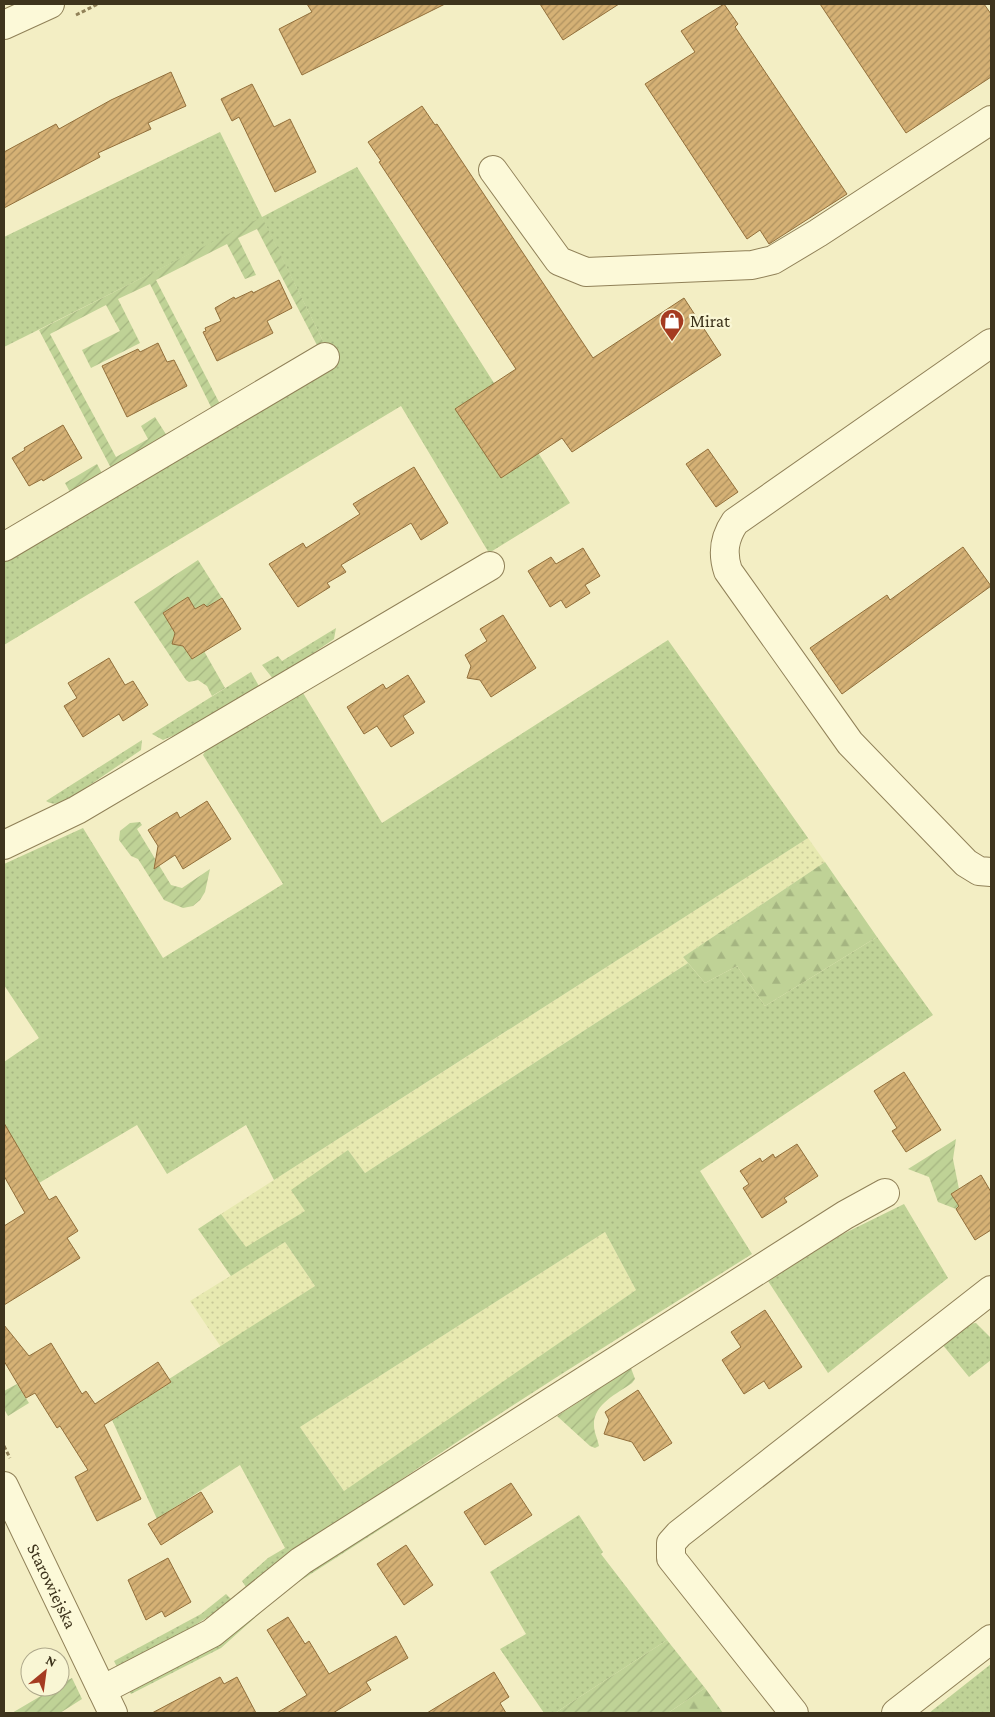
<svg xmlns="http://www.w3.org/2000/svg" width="995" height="1717" viewBox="0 0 995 1717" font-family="'Crimson Pro',serif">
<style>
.farmland{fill:url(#farmland-dots)}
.grass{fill:url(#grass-dots);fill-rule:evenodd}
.forest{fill:url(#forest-firs)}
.garden{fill:url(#garden-furrows)}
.building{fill:url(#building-hatch);stroke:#926f3b}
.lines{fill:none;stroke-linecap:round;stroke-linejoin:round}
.minor-casing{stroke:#908158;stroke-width:30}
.path{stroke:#908158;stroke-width:3;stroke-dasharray:4 2.5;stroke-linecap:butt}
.minor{stroke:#fcf9d8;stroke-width:28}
.labels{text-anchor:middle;stroke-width:4.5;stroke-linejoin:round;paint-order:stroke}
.poi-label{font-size:18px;fill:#3e341d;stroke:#f9f6d4;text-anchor:start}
.street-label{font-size:18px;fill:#3e341d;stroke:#f9f6d4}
</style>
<defs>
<pattern id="farmland-dots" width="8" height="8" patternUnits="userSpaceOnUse" patternTransform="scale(1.25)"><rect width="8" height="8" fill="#e7e9b0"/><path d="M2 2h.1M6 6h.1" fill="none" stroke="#c7c897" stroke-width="1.8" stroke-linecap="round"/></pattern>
<pattern id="grass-dots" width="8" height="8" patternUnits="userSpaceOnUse" patternTransform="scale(1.25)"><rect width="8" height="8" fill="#bfd296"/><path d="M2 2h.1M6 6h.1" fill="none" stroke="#a5b581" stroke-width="1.8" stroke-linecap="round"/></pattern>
<pattern id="forest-firs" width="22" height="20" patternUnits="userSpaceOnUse" patternTransform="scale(1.25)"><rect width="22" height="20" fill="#bfd296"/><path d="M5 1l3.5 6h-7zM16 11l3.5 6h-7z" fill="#a5b581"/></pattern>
<pattern id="garden-furrows" width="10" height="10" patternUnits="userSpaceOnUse" patternTransform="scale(1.25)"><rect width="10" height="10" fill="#bfd296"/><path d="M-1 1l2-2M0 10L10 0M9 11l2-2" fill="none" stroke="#a5b581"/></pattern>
<pattern id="building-hatch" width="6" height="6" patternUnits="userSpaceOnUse" patternTransform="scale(1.25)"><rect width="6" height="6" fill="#d5b175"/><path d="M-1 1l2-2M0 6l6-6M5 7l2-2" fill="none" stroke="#ae915f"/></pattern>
</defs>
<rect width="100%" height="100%" fill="#f3eec4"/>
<path class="farmland" d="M808 838 825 862 683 957 688 963 365 1173 348 1150 305 1211 246 1248 221 1214Z
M605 1232 636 1290 345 1492 300 1427Z
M285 1242 315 1286 221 1347 190 1301Z"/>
<path class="grass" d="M220 132 262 217 357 167 570 503 489 553 401 406 4 645V561L325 345 262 218 4 347V237Z
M336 628 334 639 274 680 262 665 278 656 282 661Z
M668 640 808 838 274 1180 246 1125 167 1174 137 1125 39 1183 12 1138 4 1143V1062L39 1038 4 985V864L83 828 163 958 283 884 203 755 210 743 300 688 382 823Z
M251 672 260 688 184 731 163 740 152 734Z
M142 740 141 750 68 800C60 803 54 806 46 801Z
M877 937 933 1015 700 1171 752 1254C581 1362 408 1467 248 1590L242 1581 268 1558 285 1548 240 1465 157 1519 112 1420 171 1382 169 1379 315 1286 285 1242 231 1276 198 1229 221 1214 246 1247 305 1211 291 1190 348 1150 365 1173 688 963 705 983 737 966 765 1006ZM605 1232 636 1290 344 1491 300 1427Z
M904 1204 948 1278 828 1373 768 1281 843 1234Z
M976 1323 991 1338V1360L969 1377 942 1344 968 1324Z
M454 1473 460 1478 286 1590 221 1648 131 1694 129 1691Z
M579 1515 603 1552 601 1554 667 1640 555 1713H544L500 1649 526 1634 490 1572Z
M226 1594 233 1601 162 1646 118 1669 114 1661 201 1614Z
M991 1664V1713H929Z"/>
<path class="forest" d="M825 862 877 937 765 1006 737 966 705 983 683 957Z
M705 1688 723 1713H668Z"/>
<path class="garden" d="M262 217 325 345 319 349 257 229 238 238 256 275 245 279 227 244 156 280 222 408 214 413 150 284 118 299 140 343 91 368 82 350 120 331 106 305 50 334 116 457 148 439 141 426 155 417 169 439 113 472 39 330Z
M97 464 104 477 72 496 65 483Z
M198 560 222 598 207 607 204 604 195 609 188 597 163 613 175 633 174 638 177 645 183 646 192 659 204 651 225 688 212 696 207 686 198 680 189 682 186 680 134 602Z
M140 822 142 825 137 829 171 885 182 888 210 869 205 892 200 900 193 906 183 908 164 900 138 859 131 856 119 840 120 831 130 823Z
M956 1139 953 1159 959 1189 951 1194 959 1206 956 1209 938 1202 929 1177 908 1169Z
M631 1368 635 1379 632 1383C617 1394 593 1404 594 1426 594 1432 598 1440 599 1446L595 1448 590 1446 557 1416Z
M17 1384 29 1403 8 1416 4 1409V1391Z
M667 1640 705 1688 668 1713H555Z
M72 1678 82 1699 60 1713H12L56 1687H60V1684Z"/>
<path class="building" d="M307 4H445L302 75 279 29 312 12Z
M540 4H619L563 40Z
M724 4 738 24 735 27 847 194 769 244 760 230 747 239 645 84 695 52 681 31Z
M820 4H984L991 14V77L906 133Z
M171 72 186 106 148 123 151 129 98 153 100 157 4 208V152L56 124 59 129 111 100Z
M252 84 274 127 290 119 316 172 275 192 239 117 232 121 221 99Z
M422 106 435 125 437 124 593 358 684 298 721 355 572 452 562 438 501 478 455 409 516 369 379 162 381 161 368 142Z
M279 280 292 308 267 321 273 333 217 361 203 332 206 331 205 328 221 321 215 308 234 297 235 299 252 291 253 293Z
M158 343 167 362 174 360 187 386 127 417 102 366 138 349 140 352Z
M63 425 82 458 43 481 42 479 29 486 12 458 25 450 24 448Z
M708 449 738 492 716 507 686 464Z
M414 467 448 523 421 540 411 523 341 565 346 572 327 583 330 587 298 607 269 564 303 543 306 548 360 514 353 504Z
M963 547 991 586 842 694 810 648 887 595 890 600Z
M583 548 600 576 585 585 590 593 566 608 561 600 550 607 528 571 551 557 556 564Z
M188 597 195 609 204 604 207 607 222 598 241 629 192 659 183 646 172 644 175 633 163 613Z
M503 615 536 668 491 697 480 680 467 678 471 666 465 655 487 641 480 629Z
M109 658 125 685 133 681 148 705 123 721 119 714 83 737 64 706 77 698 68 683Z
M408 675 425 702 403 716 414 733 391 747 377 726 364 734 347 707 383 684 386 689Z
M207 801 231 839 183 869 175 855 154 869 158 846 148 830 177 812 180 818Z
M904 1072 941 1130 906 1152 892 1131 897 1128 874 1091Z
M4 1123 49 1200 56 1196 78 1231 67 1238 80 1258 4 1305V1226L25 1213 4 1176Z
M797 1144 818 1176 784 1198 787 1202 762 1218 743 1188 749 1184 740 1171 760 1158 762 1162 773 1154 775 1158Z
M981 1175 991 1192V1230L975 1240 956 1209 959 1206 951 1194Z
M765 1310 802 1367 769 1389 764 1381 744 1394 722 1360 741 1347 731 1332Z
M4 1325 29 1356 51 1343 82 1394 86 1391 95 1404 158 1362 171 1382 104 1425 141 1499 97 1521 75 1477 88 1470 60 1426 57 1428 35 1393 26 1398 4 1361Z
M638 1390 672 1443 644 1461 632 1442 604 1434 609 1420 605 1412Z
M511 1483 532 1515 485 1545 464 1512Z
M201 1492 213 1512 161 1545 148 1524Z
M406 1545 433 1585 404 1605 377 1564Z
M168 1558 191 1602 165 1617 162 1611 146 1620 128 1580Z
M288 1617 305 1644 309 1641 329 1674 396 1636 408 1658 366 1682 371 1690 333 1713H277L307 1695 267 1630Z
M494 1672 509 1697 500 1703 506 1713H427Z
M220 1677 224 1684 237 1677 256 1713H152Z"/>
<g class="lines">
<defs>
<g id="minor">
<path d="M4 25 50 4"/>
<path d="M493 170 559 261 586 272 752 265 773 260 818 233 991 120"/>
<path d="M991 343 735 522C724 538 722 553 728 571L850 743 966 863 979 871 991 872"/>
<path d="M4 547 325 357"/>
<path d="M4 845 77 810 490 566"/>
<path id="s1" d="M4 1486 113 1713"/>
<path d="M102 1690 212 1633 301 1561 845 1215 885 1193"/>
<path d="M794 1713 671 1558V1543L679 1534 991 1290"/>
<path d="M896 1713 991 1639"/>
</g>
</defs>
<use href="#minor" class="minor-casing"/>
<path class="path" d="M76 15 98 4
M4 1446 10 1458"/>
<use href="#minor" class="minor"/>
</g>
<defs>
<symbol id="shop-pin" viewBox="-11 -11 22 30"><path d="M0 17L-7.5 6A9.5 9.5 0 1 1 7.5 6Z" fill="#a53b21" stroke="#f9f6d4"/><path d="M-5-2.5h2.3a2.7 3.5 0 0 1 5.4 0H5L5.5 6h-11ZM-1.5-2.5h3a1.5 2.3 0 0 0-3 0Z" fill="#fff"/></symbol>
</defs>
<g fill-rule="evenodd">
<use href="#shop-pin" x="658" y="307" width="28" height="38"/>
</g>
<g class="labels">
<g class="poi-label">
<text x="690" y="327">Mirat</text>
</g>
<g class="street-label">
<text dy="6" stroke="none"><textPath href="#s1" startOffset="111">Starowiejska</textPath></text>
</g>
</g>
<rect width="995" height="1717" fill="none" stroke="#3e341d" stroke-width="10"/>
<g transform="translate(45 1672) rotate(29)"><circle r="24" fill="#f9f6d4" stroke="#aea88b"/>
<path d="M0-4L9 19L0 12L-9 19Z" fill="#a53b21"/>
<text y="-8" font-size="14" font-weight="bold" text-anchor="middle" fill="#3e341d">N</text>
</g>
</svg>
